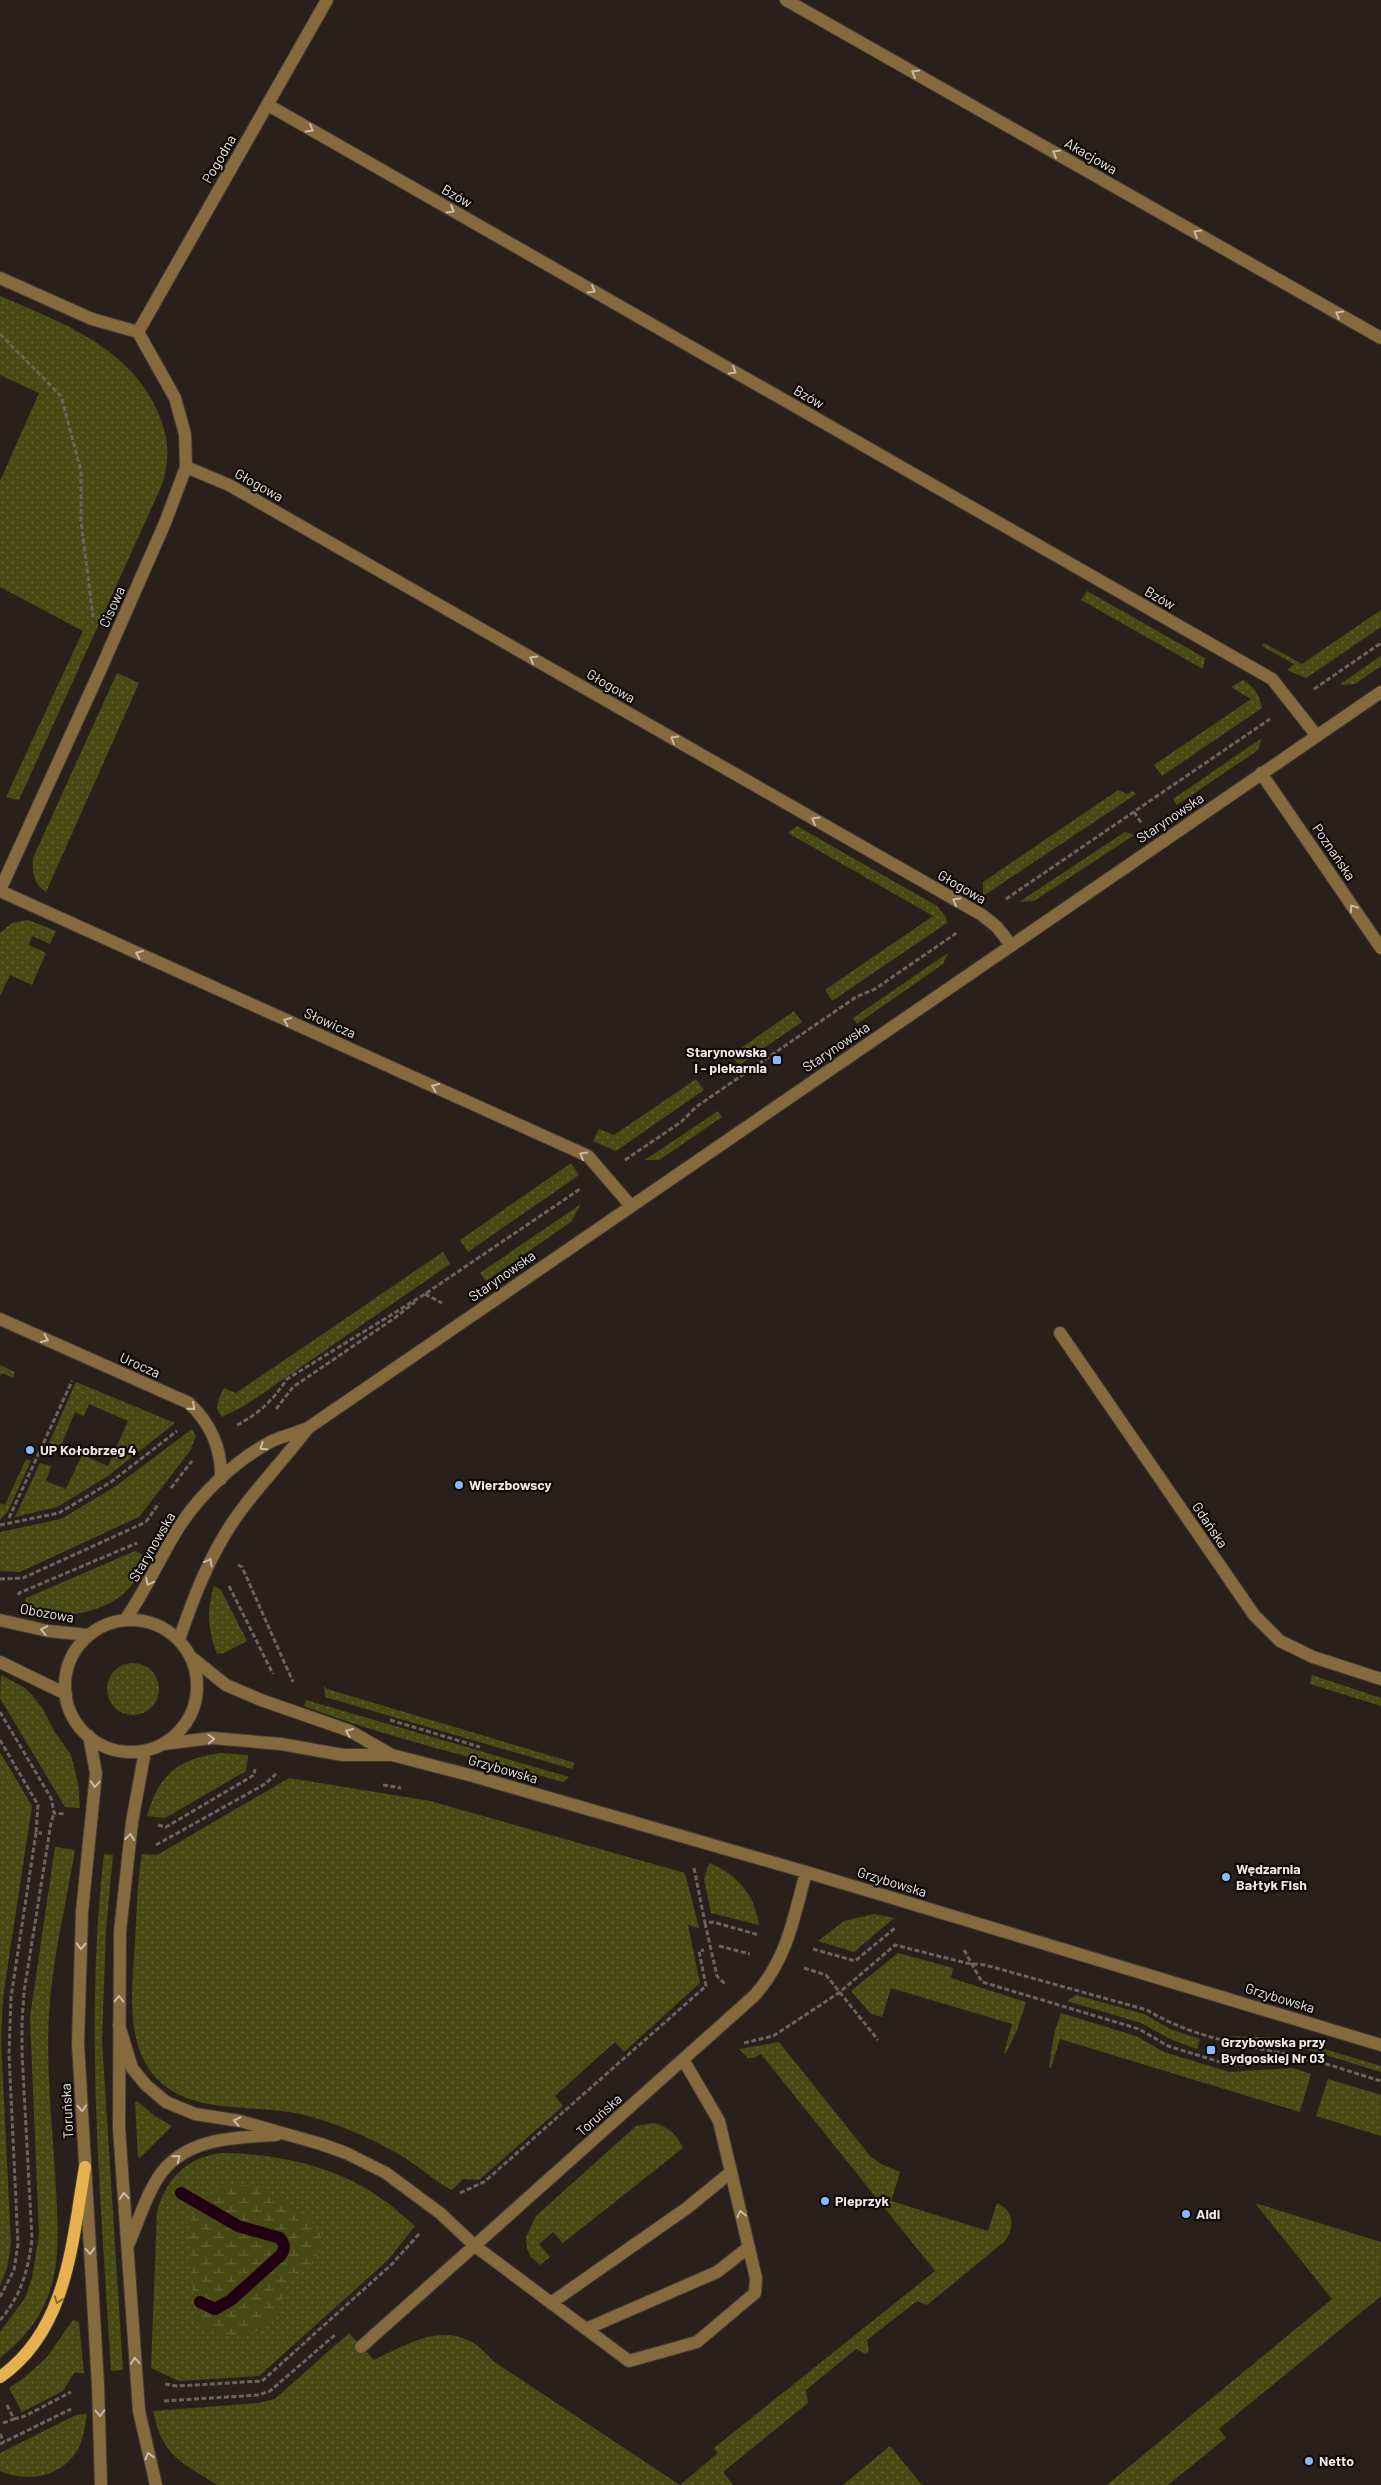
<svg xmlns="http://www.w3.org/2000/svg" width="1381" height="2485" viewBox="0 0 1381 2485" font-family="Barlow,sans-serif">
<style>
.grass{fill:url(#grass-dots)}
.wetland{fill:url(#wetland-marsh)}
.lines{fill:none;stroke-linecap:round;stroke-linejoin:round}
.stream{stroke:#210014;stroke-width:12}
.minor-casing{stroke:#453c37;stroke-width:14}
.major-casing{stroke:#453c37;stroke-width:14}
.path{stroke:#6c635e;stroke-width:3;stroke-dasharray:5 2.5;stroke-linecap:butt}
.minor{stroke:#846a3d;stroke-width:12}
.major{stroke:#e7b14d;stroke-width:12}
.oneway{stroke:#c9bbaa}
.oneway2{stroke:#86662e}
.poi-dot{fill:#85bbfb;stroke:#0f0b08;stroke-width:2}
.labels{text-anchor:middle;stroke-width:4.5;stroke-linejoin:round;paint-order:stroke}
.street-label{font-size:14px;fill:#eee7e4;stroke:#0f0b08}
.poi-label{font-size:14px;font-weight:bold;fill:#eee7e4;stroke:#0f0b08;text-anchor:start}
</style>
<defs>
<pattern id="grass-dots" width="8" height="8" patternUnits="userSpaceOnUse" patternTransform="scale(1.25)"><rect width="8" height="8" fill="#484a14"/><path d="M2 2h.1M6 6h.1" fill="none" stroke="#636436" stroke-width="1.8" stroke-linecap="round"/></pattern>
<pattern id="wetland-marsh" width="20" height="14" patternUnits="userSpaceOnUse" patternTransform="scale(1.25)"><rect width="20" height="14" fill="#484a14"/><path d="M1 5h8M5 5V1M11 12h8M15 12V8" fill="none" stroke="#636436"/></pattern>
</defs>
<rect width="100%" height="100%" fill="#2a201b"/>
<path class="grass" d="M0 296C60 322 128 346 157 410 169 437 171 459 161 487L19 800 6 797 83 631 0 587V481L39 393 0 375Z
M1087 591 1205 658 1203 669 1081 600Z
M1381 610V627L1306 678 1287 670 1294 664 1262 646 1264 643 1302 664Z
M1381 656V666L1355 684 1339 685Z
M117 673 139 683 46 892C33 884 32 872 33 858Z
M1243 680C1254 686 1260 696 1262 708L1162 776 1154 765 1251 699 1231 687Z
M1262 738 1258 750 1177 805 1173 799Z
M1118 790 1127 794 1133 791 1136 794 983 896V882Z
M797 826 937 906 946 917 947 923 832 1001 825 990 933 916 788 833Z
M1125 832 1134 835 1034 901 1019 902Z
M28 920 56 931 50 944 32 936 29 945 46 953 32 985 10 975 0 996V933L12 923Z
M948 953 943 964 857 1024 853 1018Z
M794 1011 802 1022 739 1065 731 1055Z
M696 1079 704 1090 616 1151 593 1141 599 1129 614 1135Z
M718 1111 722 1117 659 1160H645Z
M571 1163 579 1175 468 1252 460 1240Z
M581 1204 571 1222 486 1281 480 1273Z
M443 1252 450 1264 246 1405 222 1417 217 1409 219 1398 224 1388 236 1393Z
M0 1365 15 1372 13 1378 2 1373 0 1376Z
M76 1382 175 1423 108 1476 57 1507 15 1517 40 1463 51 1466 46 1481 66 1489 82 1455 108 1466 128 1421 89 1404 84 1416 75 1412 60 1448 49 1443Z
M192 1429 196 1436 190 1451 139 1517 20 1572 0 1571V1532L61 1519 116 1486Z
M26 1459 31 1461 8 1511 0 1520V1503L5 1505Z
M135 1551 148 1557C143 1567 138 1578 130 1587 107 1615 56 1620 23 1611L26 1598Z
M214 1586 221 1590 247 1641 224 1653 217 1654C208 1631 206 1610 214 1586Z
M107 1689a26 26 0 1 1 52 0a26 26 0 1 1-52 0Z
M1 1675 25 1688 32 1695 43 1709 54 1731 71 1755 78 1783 80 1808 65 1807 0 1698Z
M1312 1675 1381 1698V1706L1310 1684Z
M324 1686 327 1689 575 1763 572 1769 325 1697Z
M306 1700 569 1777 563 1782C476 1758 388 1738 304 1706Z
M0 1752 32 1806 3 1997 1 2041 11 2244 7 2268 0 2286Z
M221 1753 248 1755 246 1771 165 1818 147 1816C159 1774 178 1759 221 1753Z
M289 1778 430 1801 685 1873 699 1928 688 1925 700 1983 624 2052 615 2042 555 2096 563 2106 479 2180 463 2179 452 2190C436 2182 423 2170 408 2160 378 2141 346 2127 312 2117 275 2106 236 2111 199 2102 120 2081 131 2004 135 1941 137 1912 137 1882 142 1854L157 1855Z
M55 1847 75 1850C66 1904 52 1960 49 2014 46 2067 52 2121 55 2173 59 2248 67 2306 0 2358V2332L25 2298 32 2278 39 2235 30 2017Z
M104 1854 113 1855 106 1930 102 2041 123 2370 111 2371C101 2198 84 2026 104 1854Z
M709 1863C737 1874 755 1895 759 1925L711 1913 704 1879Z
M874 1914 894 1918 854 1952 818 1941 844 1921Z
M898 1953 953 1968 951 1978 1026 2002 1017 2030 1006 2053H1004L1012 2024 891 1988 882 2017 870 2013 851 1991Z
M1076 1995 1144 2014 1170 2029 1200 2039 1197 2049 1170 2039 1141 2023 1067 2001Z
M1061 2013 1136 2036 1164 2052 1230 2072 1293 2068 1311 2074 1300 2112 1060 2039 1051 2068 1049 2067 1054 2034Z
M1226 2036 1288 2038 1381 2066V2072L1296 2046Z
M779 2042 871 2157 881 2164 900 2172 891 2201 988 2231 997 2203C1014 2210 1015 2227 1005 2241L927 2305 917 2301 867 2340 869 2351 866 2354 856 2349 806 2390 808 2403 723 2472 733 2485H217C181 2461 163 2458 153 2411L258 2403 275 2399 349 2333 374 2360C417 2339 456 2316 493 2361L680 2485 718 2453 714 2448 935 2271 761 2054 754 2058H748L739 2049Z
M1328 2079 1381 2095V2136L1316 2116Z
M137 2101 155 2116 172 2126 140 2158 138 2157 135 2102Z
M654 2123C669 2127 676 2134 683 2148L563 2243 553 2232 539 2244 550 2257 540 2265 530 2256 527 2248 526 2237 536 2216 636 2126Z
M223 2153C279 2154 336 2166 382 2199 394 2207 404 2217 415 2226L388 2260 259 2376 179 2381 151 2368 157 2212C166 2178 188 2156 223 2153Z
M1255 2203 1381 2242V2296L1219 2429 1226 2438 1168 2485H1107L1332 2299Z
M73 2320 79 2322 84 2373H74L63 2391 22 2412 9 2388 24 2378 47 2357Z
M87 2414C85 2424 84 2435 80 2445 66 2476 29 2484 0 2471V2453L76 2415Z
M890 2446 922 2485H843Z"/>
<path class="wetland" d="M245 2185 285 2200 309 2218 321 2235 320 2250 309 2266 290 2281 276 2313 259 2330 242 2337 208 2330 197 2318 194 2306 189 2223 203 2199 221 2188Z"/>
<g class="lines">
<path class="stream" d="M181 2193 238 2226 280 2238C285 2245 285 2248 281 2255L231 2300 215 2309 200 2302"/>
<defs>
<path id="minor" d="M786 0 1381 338
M268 105 1272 679 1317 736
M0 278 92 319 138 332
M138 332 327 0
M186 467 229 485 982 915 997 927 1011 945
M1261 773 1381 948
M0 890 99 673 165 523 186 467 185 434 175 398 138 332
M0 891 588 1156 631 1206
M0 1319 189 1403C211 1424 222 1448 221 1479
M1060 1333 1254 1615 1280 1641 1313 1657 1381 1679
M0 1620 48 1631 88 1635
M125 1620C146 1590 160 1557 179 1527 201 1493 236 1460 272 1441 283 1436 296 1433 308 1428L1381 692
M65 1686a66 66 0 1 1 132 0a66 66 0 1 1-132 0Z
M179 1640C195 1593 212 1549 242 1509 263 1481 287 1456 308 1428
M191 1657 226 1685 261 1700 350 1731 390 1754
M0 1662 66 1694
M89 1736 96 1773 82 1912 78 2043 98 2385 101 2485
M163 1744 212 1738 281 1744 343 1755H392L473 1776 806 1872 1381 2045
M145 1751 132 1822 120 1932 119 2128 139 2411 156 2485
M119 2025 132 2068 146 2085 166 2102 195 2114 240 2121 321 2144 346 2153 386 2173 440 2213 475 2246 629 2361 697 2342 755 2293 756 2278 719 2121 684 2061
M129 2243C139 2220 147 2192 162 2172 190 2137 235 2138 276 2135
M551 2303 687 2208 731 2172
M586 2329 717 2272 749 2247
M361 2347 754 1996C787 1960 794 1917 806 1872"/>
<path id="major" d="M0 2377C68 2330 72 2241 85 2167"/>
</defs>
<use href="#minor" class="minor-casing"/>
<use href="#major" class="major-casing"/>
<path class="path" d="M0 334 61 396 81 471V521L93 617
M1314 689 1381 643
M1134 812 1142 824
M1006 899 1270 719
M625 1160 681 1122 696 1107 856 997 875 989 958 932
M425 1294 442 1303
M276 1409 293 1387 396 1317 415 1302
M237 1425C260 1413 273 1400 287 1379L425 1294 580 1189
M171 1488 192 1461
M9 1518 72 1381
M146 1522 159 1503
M0 1525 59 1513 111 1482 177 1431
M238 1565 242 1567 293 1682
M0 1579 23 1578 146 1522
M229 1586 273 1674
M18 1595 19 1593 137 1543
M0 1712 51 1798 54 1813 65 1814
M390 1720 480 1747
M0 1740 38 1805 36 1833
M383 1785 401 1788
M158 1825 166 1827 254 1775 255 1769
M156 1845 265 1784 277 1773
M694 1868 705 1923 713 1922 759 1935
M705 1923 717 1976 726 1985
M719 1946 750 1954
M813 1949 855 1961 895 1928
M964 1950 982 1982 1139 2029 1168 2046 1230 2065 1309 2059
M804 1968 826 1975 878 2040
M744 2043 773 2036 787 2027 840 1992 895 1945 966 1963 985 1965 1147 2010C1196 2040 1253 2046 1308 2059 1332 2065 1357 2074 1381 2081
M460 2193 484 2182 706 1986 699 1951 704 1950
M0 2297 14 2270 18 2244 9 2054 11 1997 36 1833H42
M0 2320C21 2296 28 2271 32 2239L22 2053V2022L24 1992 51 1823 54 1813
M165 2384 177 2386 262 2381 392 2264 420 2233
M164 2401 258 2395 270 2391 336 2334
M14 2419 25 2416 71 2392
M3 2423 14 2419 6 2403
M0 2434 4 2442
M0 2444 71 2409"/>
<use href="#minor" class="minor"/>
<use href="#major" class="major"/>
</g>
<defs><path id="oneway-chevron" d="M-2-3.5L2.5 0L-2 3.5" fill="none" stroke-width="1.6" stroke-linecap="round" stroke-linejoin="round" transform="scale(1.25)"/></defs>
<g class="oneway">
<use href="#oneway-chevron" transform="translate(915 73) rotate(-150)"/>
<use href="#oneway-chevron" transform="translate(310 129) rotate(30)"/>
<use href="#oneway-chevron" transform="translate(1056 153) rotate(-150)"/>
<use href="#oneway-chevron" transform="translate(451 210) rotate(30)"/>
<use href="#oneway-chevron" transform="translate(1197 233) rotate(-150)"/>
<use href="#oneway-chevron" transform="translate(592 290) rotate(30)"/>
<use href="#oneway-chevron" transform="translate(1339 314) rotate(-150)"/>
<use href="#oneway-chevron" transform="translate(733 371) rotate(30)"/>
<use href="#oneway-chevron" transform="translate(533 659) rotate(-150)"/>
<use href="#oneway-chevron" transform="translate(674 739) rotate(-150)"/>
<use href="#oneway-chevron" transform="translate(815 820) rotate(-150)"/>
<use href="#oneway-chevron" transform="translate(956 901) rotate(-150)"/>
<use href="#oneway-chevron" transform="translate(1353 908) rotate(-124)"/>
<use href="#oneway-chevron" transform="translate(139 954) rotate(-156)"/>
<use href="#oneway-chevron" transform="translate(287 1021) rotate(-156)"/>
<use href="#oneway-chevron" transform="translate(435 1087) rotate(-156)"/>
<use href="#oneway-chevron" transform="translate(583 1155) rotate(-150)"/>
<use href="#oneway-chevron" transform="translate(45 1339) rotate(24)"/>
<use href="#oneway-chevron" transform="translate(192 1407) rotate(40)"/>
<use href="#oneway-chevron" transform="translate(263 1447) rotate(147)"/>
<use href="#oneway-chevron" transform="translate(209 1562) rotate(-61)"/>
<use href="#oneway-chevron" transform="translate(149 1582) rotate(117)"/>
<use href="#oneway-chevron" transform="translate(44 1630) rotate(-168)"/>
<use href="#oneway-chevron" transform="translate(349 1732) rotate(-156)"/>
<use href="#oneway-chevron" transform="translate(211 1739) rotate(-2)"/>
<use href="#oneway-chevron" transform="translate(95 1784) rotate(94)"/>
<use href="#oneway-chevron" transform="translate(130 1837) rotate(-83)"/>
<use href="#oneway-chevron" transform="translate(81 1946) rotate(92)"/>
<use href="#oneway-chevron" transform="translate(119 1999) rotate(-89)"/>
<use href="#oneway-chevron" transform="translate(82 2108) rotate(87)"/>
<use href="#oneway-chevron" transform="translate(237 2121) rotate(-168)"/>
<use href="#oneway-chevron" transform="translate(177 2158) rotate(-39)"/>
<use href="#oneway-chevron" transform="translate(124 2196) rotate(-94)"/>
<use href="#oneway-chevron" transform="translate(741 2214) rotate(-103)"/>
<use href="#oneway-chevron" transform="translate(90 2251) rotate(87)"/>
<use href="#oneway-chevron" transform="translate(135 2361) rotate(-94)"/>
<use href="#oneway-chevron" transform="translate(100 2413) rotate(88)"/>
<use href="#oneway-chevron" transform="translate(149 2456) rotate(-105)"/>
</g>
<use class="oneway2" href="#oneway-chevron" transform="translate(58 2300) rotate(110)"/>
<g class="poi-dot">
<rect x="772" y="1055" width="10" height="10" rx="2.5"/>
<circle cx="30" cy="1450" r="5"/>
<circle cx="459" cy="1485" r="5"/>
<circle cx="1226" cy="1877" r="5"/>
<rect x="1206" y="2045" width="10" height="10" rx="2.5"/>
<circle cx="825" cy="2201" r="5"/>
<circle cx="1186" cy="2214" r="5"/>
<circle cx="1309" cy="2461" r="5"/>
</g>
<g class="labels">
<g class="street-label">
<text transform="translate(1091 156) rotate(30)" y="5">Akacjowa</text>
<text transform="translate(219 159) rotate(-60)" y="5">Pogodna</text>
<text transform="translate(457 196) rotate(30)" y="5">Bzów</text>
<text transform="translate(809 397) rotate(30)" y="5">Bzów</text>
<text transform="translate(259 485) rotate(29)" y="5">Głogowa</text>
<text transform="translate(1160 598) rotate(30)" y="5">Bzów</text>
<text transform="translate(112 607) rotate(-66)" y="5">Cisowa</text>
<text transform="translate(611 686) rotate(30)" y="5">Głogowa</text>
<text transform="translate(1170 818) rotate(-34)" y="5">Starynowska</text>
<text transform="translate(1334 852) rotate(56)" y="5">Poznańska</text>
<text transform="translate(962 887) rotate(30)" y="5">Głogowa</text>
<text transform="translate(330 1023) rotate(24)" y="5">Słowicza</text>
<text transform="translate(836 1047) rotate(-34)" y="5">Starynowska</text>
<text transform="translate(502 1276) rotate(-35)" y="5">Starynowska</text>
<text transform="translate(140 1365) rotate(24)" y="5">Urocza</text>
<text transform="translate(1210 1525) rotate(56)" y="5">Gdańska</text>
<text transform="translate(152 1547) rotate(-60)" y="5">Starynowska</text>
<text transform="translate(47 1613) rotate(10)" y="5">Obozowa</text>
<text transform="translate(503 1769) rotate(16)" y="5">Grzybowska</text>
<text transform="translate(892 1882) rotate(17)" y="5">Grzybowska</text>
<text transform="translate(1280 1998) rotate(17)" y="5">Grzybowska</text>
<text transform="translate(67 2111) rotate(-93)" y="5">Toruńska</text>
<text transform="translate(599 2115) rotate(-42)" y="5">Toruńska</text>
</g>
<g class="poi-label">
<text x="767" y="1057" text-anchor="end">Starynowska<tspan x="767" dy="16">I - piekarnia</tspan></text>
<text x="40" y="1455">UP Kołobrzeg 4</text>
<text x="469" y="1490">Wierzbowscy</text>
<text x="1236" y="1874">Wędzarnia<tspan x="1236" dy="16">Bałtyk Fish</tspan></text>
<text x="1221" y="2047">Grzybowska przy<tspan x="1221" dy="16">Bydgoskiej Nr 03</tspan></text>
<text x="835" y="2206">Pieprzyk</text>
<text x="1196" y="2219">Aldi</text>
<text x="1319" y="2466">Netto</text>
</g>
</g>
</svg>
